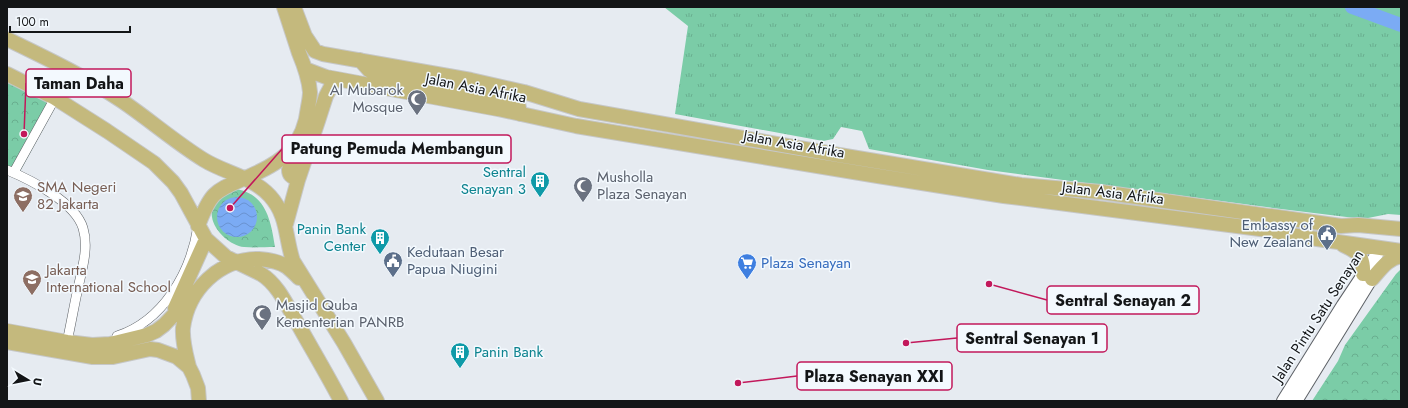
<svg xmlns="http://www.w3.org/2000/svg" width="1408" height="408" viewBox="0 0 1408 408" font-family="Jost,sans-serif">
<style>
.grass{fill:url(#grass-tufts)}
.park{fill:url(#park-crowns)}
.water{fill:url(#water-waves)}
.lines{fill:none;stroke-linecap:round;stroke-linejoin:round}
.river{stroke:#7babf4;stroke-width:14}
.minor-casing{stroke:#5d6166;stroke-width:10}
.secondary-casing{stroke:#5d6166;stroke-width:14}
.primary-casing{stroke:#c6c7c7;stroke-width:16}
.minor{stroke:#fff;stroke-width:9}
.secondary{stroke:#fff;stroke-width:12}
.primary{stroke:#c4b97d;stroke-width:14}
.labels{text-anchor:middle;stroke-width:3;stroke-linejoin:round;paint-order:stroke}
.street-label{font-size:15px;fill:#131517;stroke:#f3f9fe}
.worship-label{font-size:15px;fill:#5b616d;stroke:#f3f9fe;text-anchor:start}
.culture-label{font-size:15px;fill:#0d838f;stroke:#f3f9fe;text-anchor:end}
.education-label{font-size:15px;fill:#785e54;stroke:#f3f9fe;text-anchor:start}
.service-label{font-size:15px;fill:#4e5e75;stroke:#f3f9fe;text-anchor:end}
.shop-label{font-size:15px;fill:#366cbe;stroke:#f3f9fe;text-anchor:start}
.leader{fill:none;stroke:#c2185b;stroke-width:1.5}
.callout-dot{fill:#c2185b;stroke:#f3f9fe;stroke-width:1.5}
.callout{fill:#f3f9fe;stroke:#c2185b;stroke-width:1.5}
.callout-label{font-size:16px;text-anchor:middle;font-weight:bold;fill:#131517}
</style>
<defs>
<pattern id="grass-tufts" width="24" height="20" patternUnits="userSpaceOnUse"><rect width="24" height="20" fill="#7bcca7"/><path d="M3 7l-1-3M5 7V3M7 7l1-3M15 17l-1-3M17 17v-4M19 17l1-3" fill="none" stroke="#69ae8f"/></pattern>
<pattern id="park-crowns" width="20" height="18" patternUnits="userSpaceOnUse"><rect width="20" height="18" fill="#7bcca7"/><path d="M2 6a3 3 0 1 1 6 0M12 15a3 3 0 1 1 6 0" fill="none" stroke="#69ae8f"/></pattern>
<pattern id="water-waves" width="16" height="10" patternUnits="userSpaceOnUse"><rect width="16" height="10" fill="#7babf4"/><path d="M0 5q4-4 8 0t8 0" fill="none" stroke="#6992d0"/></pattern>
</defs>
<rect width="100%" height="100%" fill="#e6ebf1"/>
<path class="grass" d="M664 7H1401V215L1388 214 1363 219 1273 208 988 170 869 149 862 131 841 127 833 139 823 141 675 114 688 26Z"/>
<path class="park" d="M7 76 59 100 19 173 7 168Z
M235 189C266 193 271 221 275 247 265 247 254 248 244 247 231 246 214 231 212 217 211 212 213 207 214 202Z
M1401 269V401H1312L1338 361 1345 345 1396 274Z"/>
<path class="water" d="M217 217a20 20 0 1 1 40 0a20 20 0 1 1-40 0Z"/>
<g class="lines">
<path class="river" d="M1352 7 1401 25"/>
<defs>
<path id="minor" d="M7 170C31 180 75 202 83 228 89 248 82 269 78 288 74 306 71 324 67 342
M14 172 55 98
M117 336C163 321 191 273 198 226"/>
<path id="secondary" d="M1283 401 1343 305 1381 248
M1296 401 1376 271"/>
<path id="primary" d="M294 7 305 36 315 51 323 54 471 80 524 92 579 109 839 155 1021 185 1101 192 1341 226 1358 225 1401 229
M7 39C46 58 86 77 122 101 150 120 175 142 204 160 225 173 253 177 270 196 288 216 285 237 293 261L344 343 377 401
M360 60 369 70 377 75 515 100 518 103 520 114
M305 69 326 77 498 109 576 126 878 176 1004 196 1268 230 1303 237 1401 251
M7 74 55 98 107 131 154 163 173 182 181 193 206 239 226 257 261 274C279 285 288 308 299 326 313 351 328 376 341 401
M297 146 289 170C289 176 293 177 298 180
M286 224 298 180 318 121 326 96 335 79
M198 226C212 188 217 191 252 175 285 161 304 144 308 107 309 102 310 96 310 92 309 79 304 65 299 53 294 38 289 22 284 7
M1343 245C1358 252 1364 256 1363 274
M1372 279C1380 270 1388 258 1401 256
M175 308 206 239
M7 331 67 342 92 345 110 344 147 335 156 331 164 325 190 298
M7 342 93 357H113L150 349 158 350 177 357 189 367 193 375 198 388 199 401
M189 367C186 355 182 341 183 328 188 290 219 259 258 259 268 260 279 261 287 267 291 270 295 274 299 278"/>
</defs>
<use href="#minor" class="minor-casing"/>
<use href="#secondary" class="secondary-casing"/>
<use href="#primary" class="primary-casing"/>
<use href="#minor" class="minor"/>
<use href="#secondary" class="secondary"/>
<use href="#primary" class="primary"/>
</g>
<defs>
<symbol id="mosque-pin" viewBox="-11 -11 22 30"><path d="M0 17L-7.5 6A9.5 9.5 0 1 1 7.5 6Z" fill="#6b7280" stroke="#f3f9fe"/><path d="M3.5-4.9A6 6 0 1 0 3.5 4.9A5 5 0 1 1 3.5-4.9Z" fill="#fff"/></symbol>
<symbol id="building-pin" viewBox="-11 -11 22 30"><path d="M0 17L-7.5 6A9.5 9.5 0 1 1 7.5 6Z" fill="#0f9aa8" stroke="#f3f9fe"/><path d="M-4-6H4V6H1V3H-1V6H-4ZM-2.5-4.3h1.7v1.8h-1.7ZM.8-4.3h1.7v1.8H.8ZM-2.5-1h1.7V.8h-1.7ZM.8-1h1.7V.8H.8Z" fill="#fff"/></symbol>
<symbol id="school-pin" viewBox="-11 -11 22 30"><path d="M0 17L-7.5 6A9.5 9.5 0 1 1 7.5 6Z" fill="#8d6e63" stroke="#f3f9fe"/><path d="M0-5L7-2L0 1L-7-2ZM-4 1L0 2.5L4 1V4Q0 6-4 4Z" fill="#fff"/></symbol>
<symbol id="civic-pin" viewBox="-11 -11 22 30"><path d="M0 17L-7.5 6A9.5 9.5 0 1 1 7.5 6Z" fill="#5c6f8a" stroke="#f3f9fe"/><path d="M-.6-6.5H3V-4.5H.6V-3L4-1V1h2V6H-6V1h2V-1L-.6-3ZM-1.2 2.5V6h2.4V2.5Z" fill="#fff"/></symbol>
<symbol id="supermarket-pin" viewBox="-11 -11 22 30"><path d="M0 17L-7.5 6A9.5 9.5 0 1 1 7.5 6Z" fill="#3f7fe0" stroke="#f3f9fe"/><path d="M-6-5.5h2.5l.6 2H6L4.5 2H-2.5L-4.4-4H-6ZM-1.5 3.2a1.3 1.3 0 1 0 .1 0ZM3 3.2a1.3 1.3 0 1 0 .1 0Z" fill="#fff"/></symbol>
</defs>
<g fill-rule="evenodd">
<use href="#mosque-pin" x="406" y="88" width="22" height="30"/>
<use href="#building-pin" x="529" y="170" width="22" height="30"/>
<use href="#mosque-pin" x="572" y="175" width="22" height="30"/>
<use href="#school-pin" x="12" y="185" width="22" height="30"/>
<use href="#civic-pin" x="1316" y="223" width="22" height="30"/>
<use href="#building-pin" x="369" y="227" width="22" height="30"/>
<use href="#civic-pin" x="382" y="250" width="22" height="30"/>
<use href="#supermarket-pin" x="736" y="252" width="22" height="30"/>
<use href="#school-pin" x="21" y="268" width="22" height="30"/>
<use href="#mosque-pin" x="251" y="303" width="22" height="30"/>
<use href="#building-pin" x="449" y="341" width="22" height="30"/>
</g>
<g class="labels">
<g class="street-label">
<text transform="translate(476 88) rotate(11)" y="5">Jalan Asia Afrika</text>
<text transform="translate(794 144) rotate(10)" y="5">Jalan Asia Afrika</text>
<text transform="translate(1113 193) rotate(7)" y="5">Jalan Asia Afrika</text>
<text transform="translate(1318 316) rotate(-57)" y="5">Jalan Pintu Satu Senayan</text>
</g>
<g class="worship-label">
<text x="403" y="95" text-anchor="end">Al Mubarok<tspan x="403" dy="17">Mosque</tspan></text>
<text x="597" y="182">Musholla<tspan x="597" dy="17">Plaza Senayan</tspan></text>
<text x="276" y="310">Masjid Quba<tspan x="276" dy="17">Kementerian PANRB</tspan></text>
</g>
<g class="culture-label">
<text x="526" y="177">Sentral<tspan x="526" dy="17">Senayan 3</tspan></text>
<text x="366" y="234">Panin Bank<tspan x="366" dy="17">Center</tspan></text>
<text x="474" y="357" text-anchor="start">Panin Bank</text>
</g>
<g class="education-label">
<text x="37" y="192">SMA Negeri<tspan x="37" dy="17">82 Jakarta</tspan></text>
<text x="46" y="275">Jakarta<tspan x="46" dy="17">International School</tspan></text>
</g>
<g class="service-label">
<text x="1313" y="230">Embassy of<tspan x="1313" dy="17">New Zealand</tspan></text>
<text x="407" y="257" text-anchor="start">Kedutaan Besar<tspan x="407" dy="17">Papua Niugini</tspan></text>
</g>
<g class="shop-label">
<text x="761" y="268">Plaza Senayan</text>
</g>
</g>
<path class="leader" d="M24 134L26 83M230 208L282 149M989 284L1047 300M906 343L957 338M738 383L797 376"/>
<g class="callout-dot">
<circle cx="24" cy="134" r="4"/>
<circle cx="230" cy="208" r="4"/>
<circle cx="989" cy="284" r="4"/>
<circle cx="906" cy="343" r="4"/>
<circle cx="738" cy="383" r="4"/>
</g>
<g class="callout">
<rect x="26" y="69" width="105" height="28" rx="4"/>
<rect x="282" y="135" width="229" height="28" rx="4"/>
<rect x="1047" y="286" width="152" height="28" rx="4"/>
<rect x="957" y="324" width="150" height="28" rx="4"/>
<rect x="797" y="362" width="155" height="28" rx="4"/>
</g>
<g class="callout-label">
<text x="79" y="89">Taman Daha</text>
<text x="397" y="154">Patung Pemuda Membangun</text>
<text x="1123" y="306">Sentral Senayan 2</text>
<text x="1032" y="344">Sentral Senayan 1</text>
<text x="874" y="382">Plaza Senayan XXI</text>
</g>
<rect width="1408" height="408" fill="none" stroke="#131517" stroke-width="16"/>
<g transform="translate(28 380) rotate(100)" stroke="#f3f9fe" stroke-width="3" paint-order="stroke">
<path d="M0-3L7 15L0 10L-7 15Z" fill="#131517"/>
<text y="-6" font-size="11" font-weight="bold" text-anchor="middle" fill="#131517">U</text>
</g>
<path d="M10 26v6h120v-6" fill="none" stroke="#131517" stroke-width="2"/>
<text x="16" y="26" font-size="12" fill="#131517" stroke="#f3f9fe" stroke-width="3" paint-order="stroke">100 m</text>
</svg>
